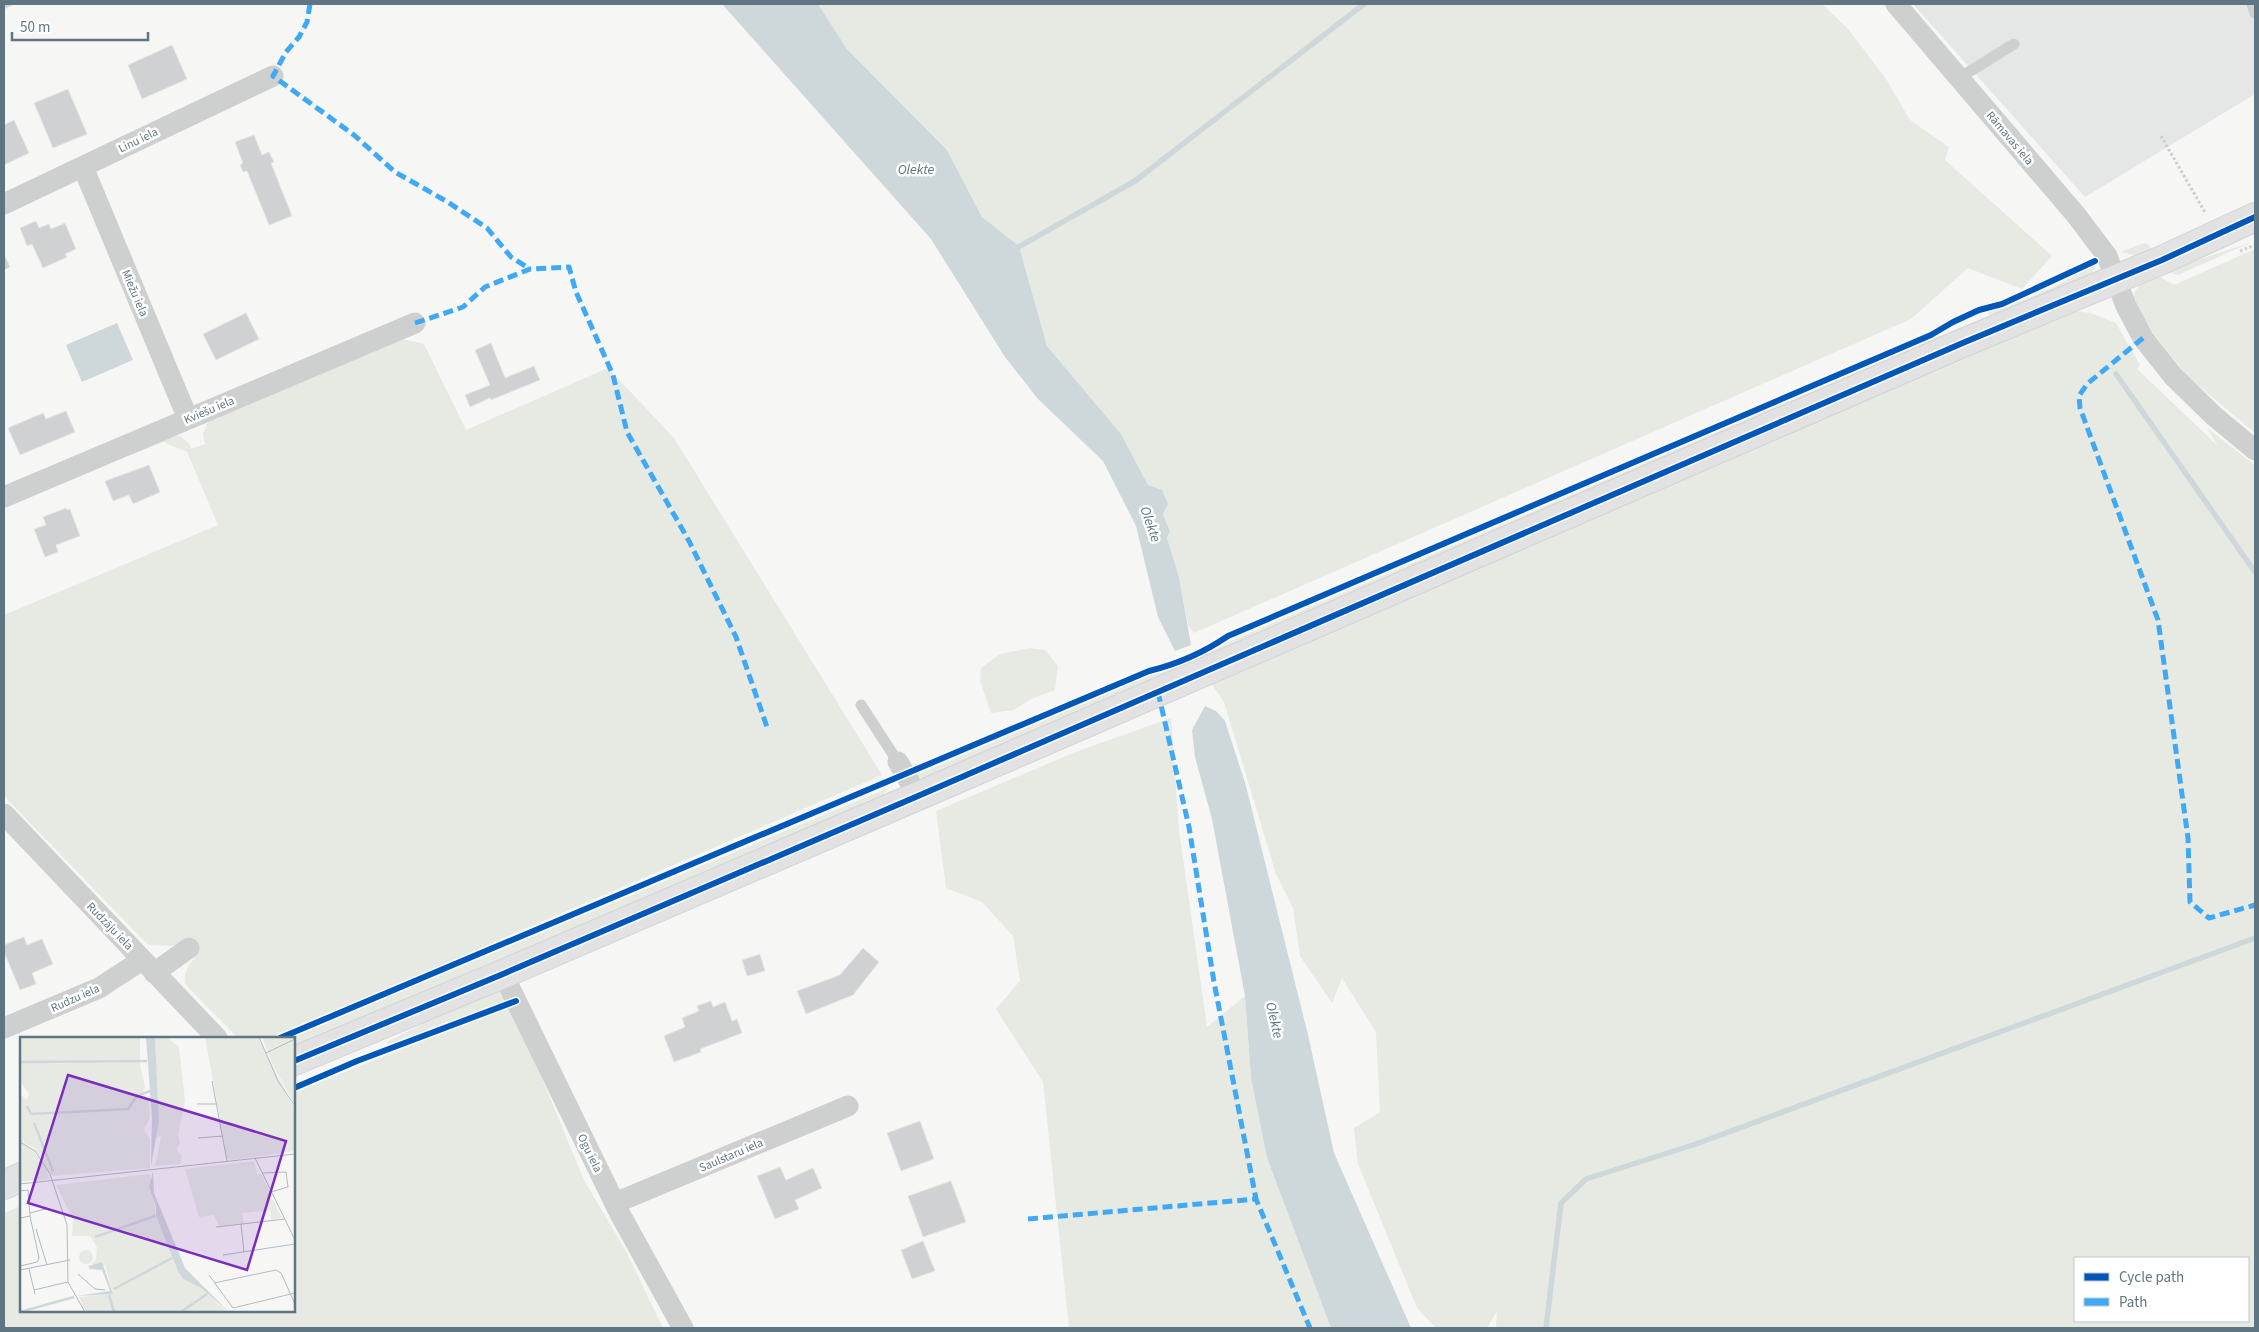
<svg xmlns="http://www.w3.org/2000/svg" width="2259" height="1332" viewBox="0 0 2259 1332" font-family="'Source Sans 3',sans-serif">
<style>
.built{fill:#e4e7e6}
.green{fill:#e6eae3;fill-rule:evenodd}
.water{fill:#ced8da}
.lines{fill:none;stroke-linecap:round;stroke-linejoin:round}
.stream{stroke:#ced8da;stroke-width:5.5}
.building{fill:#cfd1d2;stroke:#e6e6e4}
.secondary-casing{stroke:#d1d3d5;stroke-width:30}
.path{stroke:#cccdce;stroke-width:3;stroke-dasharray:2.5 2.5;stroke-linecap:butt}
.lane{stroke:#ced0d0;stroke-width:11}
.street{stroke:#ced0d0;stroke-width:21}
.secondary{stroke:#e2e2e2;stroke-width:28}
.quiet{stroke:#3fa9f5;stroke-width:5;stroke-dasharray:10 5;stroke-linecap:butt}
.cycleway-casing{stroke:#fff;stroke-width:9}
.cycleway{stroke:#0057b8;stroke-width:6}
.labels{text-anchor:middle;stroke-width:5;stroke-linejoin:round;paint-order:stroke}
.street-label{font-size:12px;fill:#5f7682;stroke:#fff}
.water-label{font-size:14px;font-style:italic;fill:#5a767d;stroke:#fff}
.inset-river{fill:none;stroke:#ced8da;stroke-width:2.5}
.inset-road{fill:none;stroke:#b1bbc0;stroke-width:1}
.view{fill:#7b2cbf;fill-opacity:0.15;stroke:#7b2cbf;stroke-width:2.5}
.inset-edge{fill:none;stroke:#5f7682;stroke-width:2.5}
</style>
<rect width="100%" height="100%" fill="#f6f6f5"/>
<path class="built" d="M1913 4H2255V94L2085 197Z"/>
<path class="green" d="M818 4H1822L1848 29 1886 79 1910 120 1949 147 1945 160 2052 256 2022 289 1968 268 1911 319 1194 633 1188 625 1179 577 1167 538 1170 531 1163 515 1167 509 1148 485 1121 434 1047 346 1019 246 982 217 947 150 847 49Z
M2252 242 2178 275 2171 273 2170 269Z
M2144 243 2149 245 2153 253 2140 257 2121 252Z
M2255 249V433L2187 376 2151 330 2134 302V293L2143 281 2155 274 2174 285Z
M2096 264 2092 276 2043 299 1989 315 1988 311C2026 302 2062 283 2096 264Z
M2074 311 2091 313 2116 323 2140 365 2137 369 2217 445 2207 428 2255 465V1328H1496L1497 1311 1487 1328H1436L1417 1308 1358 1164 1354 1128 1380 1112 1376 1032 1342 978 1332 1003 1300 956 1293 908 1276 874 1224 702 1210 682ZM2075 1258H2248V1321H2075Z
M1941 334 1937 340 1877 370 923 778 914 776 1148 676C1178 667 1206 655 1233 640L1875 364Z
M402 339 424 344 466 430 608 368 674 438 882 775 272 1038H238L185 984C184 972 187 966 195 958L185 940 172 946 148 945 4 796V615L218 525 187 452 163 442 131 455 130 451 175 435 182 437 190 445 191 449 205 444 203 434 210 417Z
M1030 648 1045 650 1058 666 1055 690 1029 700 1014 710 991 713 980 681 981 668 1000 654Z
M1171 718 1179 830 1207 1027 1245 996 1251 1078 1267 1158 1331 1328H1069L1043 1082 996 1009 1020 981 1013 936 982 902 946 888 936 811 1078 751Z
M888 788 880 800 294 1050V1038H290Z
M491 989 503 993 508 1002 389 1046 387 1042 421 1025 443 1008Z
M512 1006 584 1180 627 1253 663 1328H4V1213L21 1206V1311H294V1092Z"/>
<path class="water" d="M722 4H818L847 49 947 150 982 217 1019 246 1047 346 1121 434 1148 485 1162 490 1168 504 1163 515 1170 531 1167 538 1179 577 1191 645 1175 651 1158 617 1136 526 1103 461 1038 399 1005 357 931 239Z
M117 323 133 360 82 382 66 345Z
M1205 706 1216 711 1225 721 1246 786 1308 1035 1334 1153 1411 1328H1331L1267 1158 1251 1078 1245 996 1212 819 1195 757 1192 730Z"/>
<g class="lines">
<path class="stream" d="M1013 250 1135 181 1364 4
M2116 374 2255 572
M1546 1328 1561 1203 1586 1179 1696 1144 2255 938"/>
</g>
<path class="building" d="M4 4H15L4 9Z
M172 45 187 79 142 99 128 65Z
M68 89 87 134 53 148 34 103Z
M14 120 29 153 4 165V125Z
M254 135 262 155 269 152 274 162 271 163 292 216 269 225 247 171 243 172 240 165 243 163 235 142Z
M36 221 39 228 49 224 51 229 65 223 76 249 65 254 67 257 43 268 32 244 27 246 20 228Z
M4 254 10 267 4 270Z
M246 313 259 339 216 360 203 334Z
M491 343 505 378 534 366 540 380 491 400 490 398 470 407 465 395 490 385 475 350Z
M66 411 75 432 20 455 8 428 43 413 46 419Z
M149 465 160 492 133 504 129 495 113 501 105 481Z
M66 508 67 510 70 509 80 536 56 545 58 552 45 557 34 529 46 525 43 517Z
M24 937 27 945 42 939 53 964 32 973 36 984 20 990 4 952V945Z
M863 948 879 962 853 995 806 1014 797 991 840 975Z
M760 954 765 971 747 976 742 960Z
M711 1001 713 1007 725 1002 732 1021 737 1019 742 1033 700 1049 701 1052 674 1062 664 1036 685 1027 682 1018 699 1011 697 1006Z
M920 1121 934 1159 901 1171 887 1133Z
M780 1167 786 1180 813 1168 822 1188 795 1200 799 1209 775 1219 757 1176Z
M951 1181 966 1222 923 1237 908 1196Z
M923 1241 935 1271 912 1279 901 1250Z"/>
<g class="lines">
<defs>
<path id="secondary" d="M294 1061 503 974 918 796 1965 342 2162 260 2255 217
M4 1185 21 1177"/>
</defs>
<use href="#secondary" class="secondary-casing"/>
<path class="path" d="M2161 136 2206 214
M2240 251 2255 245"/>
<path class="lane" d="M2252 4 2255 13
M1959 78 2014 44
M861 705 898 762"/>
<path class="street" d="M1896 4 2076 215 2107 256 2126 306 2143 338 2173 376 2214 416 2255 450
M83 167 188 419
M4 204 273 76
M4 497 415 323
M898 762 918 796
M4 814 217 1038
M154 973 189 948
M503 974 620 1214 683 1328
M4 1028 99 988 142 960
M615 1203 848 1106"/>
<use href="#secondary" class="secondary"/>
<path class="quiet" d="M310 4 307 22 299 37 286 52 273 76 354 135 395 172 446 201 487 228 511 257 530 269
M415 323 463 307 485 287 530 269 569 267 576 292 613 375 627 432 689 541 736 637 767 727
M2143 338 2087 384 2079 396 2080 408 2158 620 2188 838 2190 902 2209 918 2255 905
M1158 692 1189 827 1214 982 1256 1199
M1028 1219 1256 1199 1310 1328"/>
<defs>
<path id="cycleway" d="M280 1038 1149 671C1178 664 1203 653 1228 636L1931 335 1953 322 1979 310 2002 304 2095 261
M294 1061 503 974 918 796 1965 342 2162 260 2255 217
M294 1088 357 1061 516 1001"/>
</defs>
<use href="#cycleway" class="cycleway-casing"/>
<use href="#cycleway" class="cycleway"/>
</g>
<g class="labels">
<g class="street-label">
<text transform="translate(2010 138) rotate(50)" y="4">Rāmavas iela</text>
<text transform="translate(138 140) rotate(-26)" y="4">Linu iela</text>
<text transform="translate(135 293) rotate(67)" y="4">Miežu iela</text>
<text transform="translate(209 410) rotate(-23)" y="4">Kviešu iela</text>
<text transform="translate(110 926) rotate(46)" y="4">Rudzāju iela</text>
<text transform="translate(75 998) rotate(-24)" y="4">Rudzu iela</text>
<text transform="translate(590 1153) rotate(64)" y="4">Ogu iela</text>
<text transform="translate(731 1155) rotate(-23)" y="4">Saulstaru iela</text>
</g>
<g class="water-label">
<text x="916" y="174">Olekte</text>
<text transform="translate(1151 524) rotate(71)" y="5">Olekte</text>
<text transform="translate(1275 1020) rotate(77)" y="5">Olekte</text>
</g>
</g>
<g transform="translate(20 1037)">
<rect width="275" height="275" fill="#f6f6f5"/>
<path d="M0 0H120V28L125 50 121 61 125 58 129 65 130 80 124 93 130 102V131L32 139 14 111 0 104V56L6 63 9 57 0 44ZM135 0H146L159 10 165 64 158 98 160 106 157 113 162 119 160 127 135 129 141 99 136 100 139 84ZM185 0H238L274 71 275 114 210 123 207 121ZM242 0H275V68L254 30ZM0 106 11 111 27 132 29 142 0 145ZM234 124 237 137H241L251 157 249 162 253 163 262 181 251 183 250 173 222 176 224 186 199 189 194 178 179 180 165 132ZM130 137 136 179 158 234 163 242 181 251 207 275H66L59 260 93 257 85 228 71 227 76 223 77 210 70 199H52L53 182 36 148ZM59 220a7 7 0 1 1 14 0a7 7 0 1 1-14 0Z" fill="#e6eae3"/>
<path d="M126 0H135L139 84 131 129 132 82ZM133 135 134 156 165 231 209 275 181 251 163 242 158 234 136 179V169L129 150ZM82 225 93 257 56 259 90 254 82 233 70 232 68 229Z" fill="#ced8da"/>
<path class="inset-river" d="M0 25 127 24M7 69 11 77 108 72 117 59 130 54M14 86 33 134M75 200 135 179M94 252 152 221M89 258 94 275M0 275 54 260M161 275 187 257"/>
<path class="inset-road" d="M239 0 258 44 275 69M246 16 275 2M192 44 207 124M177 67H197M178 101 203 99M0 105 15 114 30 137 47 188 48 245 65 275M235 121 275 203M242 136 266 135 268 150 251 155M0 147 275 117M0 154 8 153 10 179M10 176 25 172M0 181 10 179 19 221 17 225 0 229M221 187 224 215M196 190 265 182M16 192 27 228M203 218 275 207M9 232 15 257M0 233 50 223M58 237 75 252 85 253M189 238 213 271 275 256M194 246 256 233 261 236 275 267M14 253 48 245"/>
<path class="view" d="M48 38 266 104 227 233 8 166Z"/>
<rect width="275" height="275" class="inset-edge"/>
</g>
<rect width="2259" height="1332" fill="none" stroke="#5f7682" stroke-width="10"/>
<rect x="2074" y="1257" width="175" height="65" fill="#ffffff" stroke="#bfc8cd"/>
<rect x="2084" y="1273" width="25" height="8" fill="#0057b8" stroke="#bfc8cd"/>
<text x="2119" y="1282" font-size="15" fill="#5f7682">Cycle path</text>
<rect x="2084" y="1298" width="25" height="8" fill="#3fa9f5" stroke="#bfc8cd"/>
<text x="2119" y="1307" font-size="15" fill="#5f7682">Path</text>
<path d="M12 32v8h136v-8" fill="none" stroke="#5f7682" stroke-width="2.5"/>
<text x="20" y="32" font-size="15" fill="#5f7682" stroke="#ffffff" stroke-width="4" paint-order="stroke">50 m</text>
</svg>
